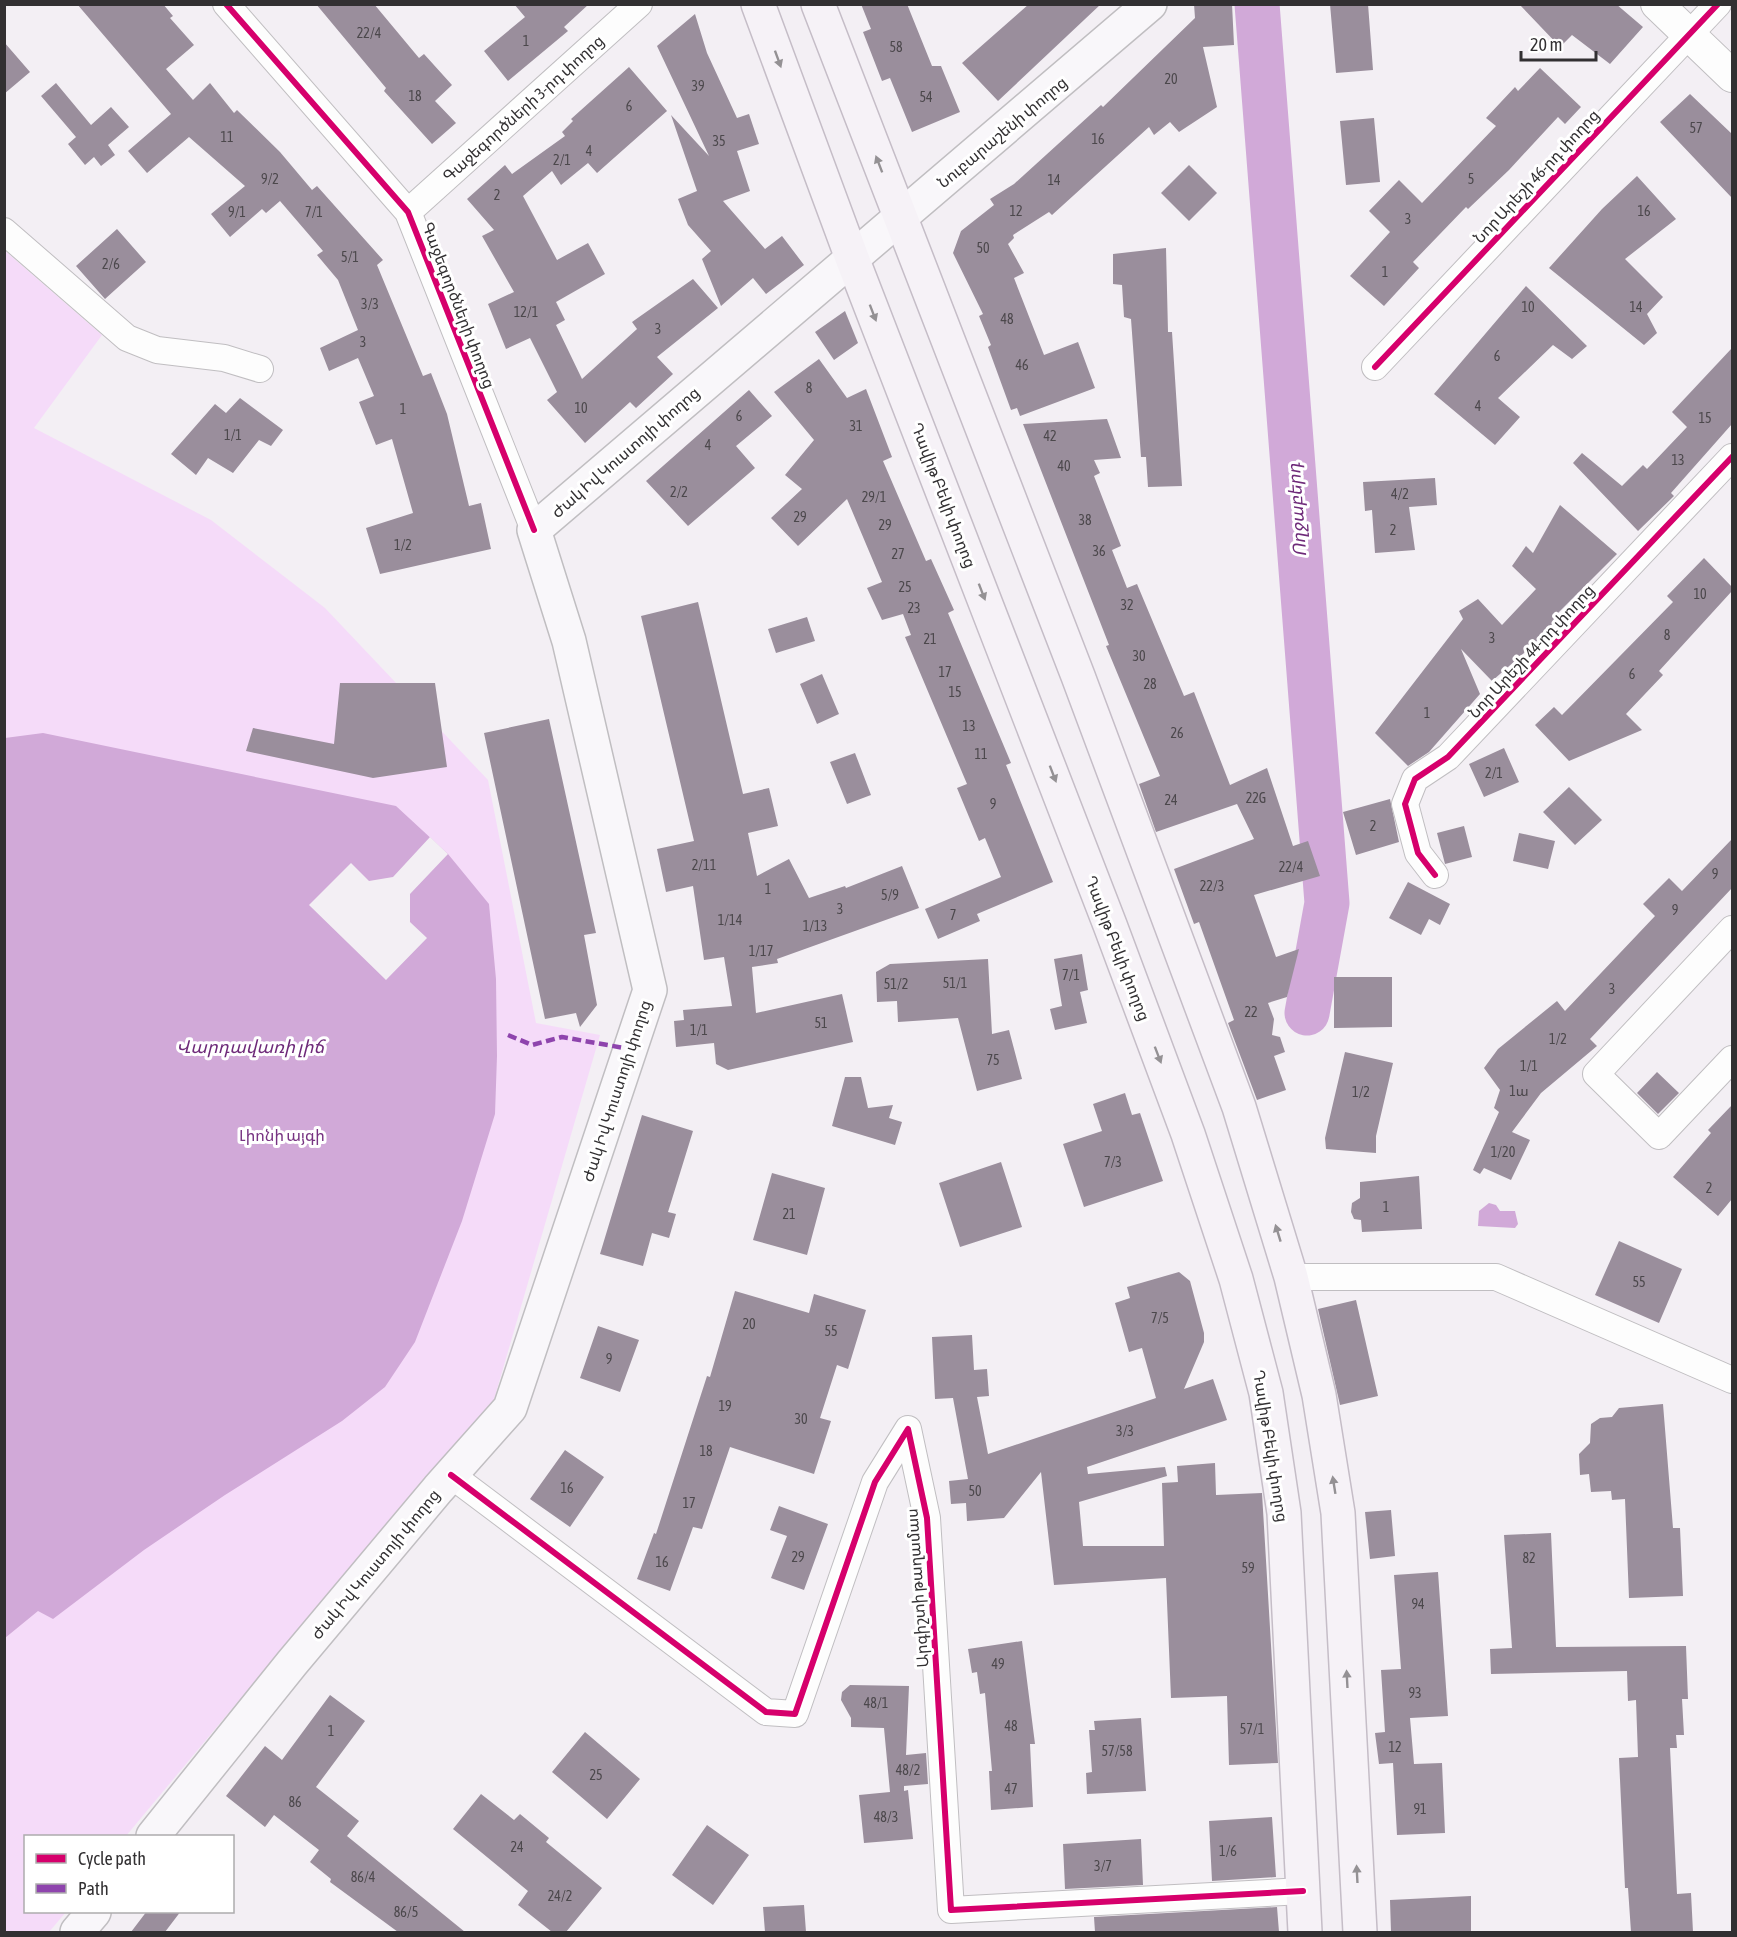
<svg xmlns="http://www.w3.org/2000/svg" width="1737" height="1937" viewBox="0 0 1737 1937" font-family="'Asap Condensed','Noto Sans Armenian',sans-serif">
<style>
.green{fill:#f5dbf9}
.water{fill:#d1a9d8}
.pier{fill:#f3eff4}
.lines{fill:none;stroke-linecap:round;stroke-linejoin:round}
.river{stroke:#d1a9d8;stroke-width:45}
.building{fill:#9a8e9c}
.minor-casing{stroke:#c0bec1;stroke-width:28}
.tertiary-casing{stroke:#c0bec1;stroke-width:34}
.secondary-casing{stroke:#c0bec1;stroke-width:36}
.primary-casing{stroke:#c5bdc7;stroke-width:36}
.minor{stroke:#fdfdfd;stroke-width:26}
.tertiary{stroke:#fdfdfd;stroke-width:32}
.secondary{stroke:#f9f7fa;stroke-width:33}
.primary{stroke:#f6f2f7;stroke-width:33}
.quiet{stroke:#8e44ad;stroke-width:4.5;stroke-dasharray:9 4.5;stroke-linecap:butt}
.cycleway-casing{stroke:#fff;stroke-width:10}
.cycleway{stroke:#d6006c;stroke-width:6}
.oneway{fill:#949194}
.labels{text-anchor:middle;stroke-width:6;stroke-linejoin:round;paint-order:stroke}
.number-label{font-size:14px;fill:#4c484c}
.street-label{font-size:16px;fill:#323032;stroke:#fff}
.park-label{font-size:16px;fill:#773382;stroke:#fff}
.water-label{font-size:18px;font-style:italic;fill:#6e2a79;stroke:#fff}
</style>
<rect width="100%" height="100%" fill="#f3eff4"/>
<path class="green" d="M4 250 102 335 34 428 211 520 325 608 488 780 536 1023 600 1035 493 1403 421 1482 126 1836H26V1912H66L49 1932H4Z"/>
<path class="water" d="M43 733 396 806 448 854 489 904 496 979 497 1056 495 1114 462 1221 415 1342 385 1387 342 1421 225 1495 144 1550 53 1619 38 1611 5 1638V738Z
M1489 1203 1496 1205 1500 1211H1515L1518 1224 1515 1228 1478 1226 1479 1211Z"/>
<path class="pier" d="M430 837 448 854 410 894V922L427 938 386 980 309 905 351 863 369 881 393 877Z"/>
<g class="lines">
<path class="river" d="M1257 4 1327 903 1307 1013"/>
</g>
<path class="building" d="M77 4H163L173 16 170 18 194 45 166 69 193 100 210 83 234 113 237 110 280 152 312 190 317 186 383 260 377 265 423 376 431 373 447 414 469 506 481 503 491 549 380 574 366 528 413 513 392 439 376 445 359 402 374 396 358 358 329 371 320 348 358 330 338 280 317 255 323 251 280 201 266 213 262 209 230 237 211 214 245 186 189 137 147 173 128 151 171 114Z
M316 4H374L419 58 424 54 452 85 435 101 456 123 432 144 384 91 386 88Z
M514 4H589L564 27 568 31 508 81 484 51 525 17Z
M861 4H907L932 66H941L960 112 912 132 890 78 882 81 863 32 871 29Z
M1029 4H1101L998 101 962 63Z
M1194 4H1232L1234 45 1203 47 1217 107 1179 132 1170 122 1154 135 1149 127 1052 215 1049 212 1013 235 1014 238 1008 244 1024 273 1014 278 1044 355 1078 342 1095 388 1020 416 1017 408 1011 410 988 347 991 345 979 316 983 314 953 253 961 231 994 205 990 199 1014 184 1101 105 1103 107 1195 18Z
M1330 4H1368L1373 70 1336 73Z
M1519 4H1616L1643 27 1610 64 1572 35 1560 47Z
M695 14 707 53 737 118 749 114 759 144 737 151 750 191 723 201 765 249 782 236 804 265 766 294 753 278 721 306 702 259 711 251 688 225 678 199 697 191 671 115 709 156 657 46Z
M4 42 30 72 4 94Z
M629 67 667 111 597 173 588 163 561 185 552 171 523 196 557 260 588 243 605 274 556 302 565 320 556 325 582 379 637 329 632 322 693 279 718 308 657 357 673 374 636 408 630 402 585 443 547 400 557 392 530 338 506 349 488 304 514 292 482 236 494 230 467 199 505 165 512 174 565 136 562 132 573 121 571 119Z
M1540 68 1581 107 1565 124 1558 117 1509 170 1468 209 1466 207 1413 262 1419 268 1384 306 1350 276 1390 232 1369 211 1399 180 1422 203 1496 126 1486 118 1515 87 1518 91Z
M56 83 91 125 111 107 129 127 108 145 115 155 101 166 94 157 85 165 68 144 76 137 41 96Z
M1690 94 1732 134V198L1660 122Z
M1374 118 1380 182 1346 185 1340 121Z
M1189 165 1217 193 1189 221 1161 193Z
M1637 176 1676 219 1625 259 1663 297 1647 314 1657 333 1644 345 1549 268 1602 209Z
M117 229 146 262 105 299 76 266Z
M1166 248 1168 332H1172L1182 486 1148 487 1146 457H1141L1131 319 1124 317 1122 285 1113 284V254Z
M1526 286 1587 346 1572 359 1553 345 1498 398 1520 417 1495 445 1434 394Z
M845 311 858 343 834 360 815 332Z
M1732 348V424L1671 493 1674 496 1638 531 1573 463 1582 453 1622 486 1643 465 1647 469 1687 427 1672 412Z
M819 359 847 398 866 389 892 457 883 461 926 561 931 559 954 610 948 613 1011 763 1006 765 1053 882 977 914 980 921 938 939 925 909 1001 877 985 838 979 841 957 788 967 784 905 637 911 635 903 614 882 620 867 588 882 582 847 499 798 546 771 518 802 489 785 475 814 440 774 392Z
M749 390 772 416 736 446 755 468 688 526 646 481Z
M240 398 283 430 271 446 259 440 233 473 208 458 196 475 171 454 215 404 226 413Z
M1107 419 1121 458 1094 460 1100 473 1094 476 1121 546 1112 550 1127 588 1137 584 1184 696 1194 692 1230 785 1267 768 1293 846 1308 841 1320 876 1254 895 1276 957 1299 949 1287 997 1268 1003 1274 1019 1272 1035 1280 1037 1285 1052 1274 1056 1286 1090 1257 1100 1228 1023 1234 1020 1199 922 1194 924 1174 869 1254 839 1237 804 1156 832 1139 784 1160 776 1106 646 1109 645 1023 424Z
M1435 478 1437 505 1409 507 1415 550 1375 553 1372 510 1365 511 1363 482Z
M1560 505 1617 554 1554 617 1557 619 1533 645 1492 681 1461 649 1480 694 1429 752 1408 766 1375 733 1463 619 1459 611 1478 599 1502 625 1536 589 1512 566 1526 546 1533 553Z
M1704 558 1732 587V591L1659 671 1663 675 1626 714 1642 730 1569 761 1535 725 1554 707 1562 715 1673 602 1667 596Z
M698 602 743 794 769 788 778 826 748 833 757 876 789 859 809 898 845 886 846 888 902 866 919 908 777 959 778 963 752 967 756 1013 842 994 853 1042 728 1070 716 1064 714 1043 676 1047 674 1021 684 1020 683 1010 732 1006 724 957 704 960 693 886 666 892 657 849 694 841 641 616Z
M807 617 815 641 776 653 768 629Z
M822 674 839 714 817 724 800 684Z
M340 683H435L447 767 373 778 246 751 253 728 334 744Z
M549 719 596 933 584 935 597 1005 580 1027 576 1013 545 1019 484 733Z
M1504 748 1519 782 1484 797 1469 764Z
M855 753 871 795 847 804 830 762Z
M1569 787 1602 820 1575 845 1543 812Z
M1390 799 1399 842 1356 855 1343 812Z
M1464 826 1472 857 1445 864 1437 833Z
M1519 833 1555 841 1548 869 1513 861Z
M1732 839V888L1590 1039 1597 1046 1541 1093 1512 1132 1530 1140 1511 1180 1484 1168 1480 1174 1473 1170 1499 1112 1494 1108 1500 1090 1484 1068 1498 1049 1557 1001 1565 1011 1655 916 1643 904 1669 878 1682 891Z
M1408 882 1450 904 1440 925 1429 919 1421 935 1389 918Z
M1082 954 1088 990 1080 992 1087 1023 1055 1030 1050 1009 1062 1006 1054 959Z
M988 959 992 1034 1009 1030 1022 1079 977 1091 958 1018 898 1022 897 1001 877 1002 876 972 890 964Z
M1334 977H1392V1027L1334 1028Z
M1345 1052 1393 1063 1376 1136V1153L1326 1149 1325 1138Z
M1657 1072 1679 1093 1658 1114 1637 1093Z
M845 1077H861L868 1108 893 1105 889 1118 902 1122 895 1145 832 1126Z
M1125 1093 1132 1115 1140 1113 1163 1181 1084 1207 1063 1144 1102 1131 1093 1104Z
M1732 1105V1199L1718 1216 1673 1177 1711 1133 1708 1130Z
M642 1115 693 1131 668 1212 676 1214 669 1238 652 1233 643 1266 600 1254Z
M1001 1162 1022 1227 960 1247 939 1183Z
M772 1173 825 1188 807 1255 753 1240Z
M1419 1176 1422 1229 1362 1232 1361 1220 1354 1219 1351 1212 1352 1203 1360 1198V1182Z
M1619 1241 1682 1269 1659 1323 1595 1295Z
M1179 1272 1190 1281 1204 1333V1342L1184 1389 1213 1379 1227 1420 1087 1467 1088 1474 1165 1467 1167 1476 1079 1502 1083 1546H1164L1162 1483 1178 1482 1177 1466 1215 1463 1216 1495 1262 1493 1278 1763 1229 1765 1227 1696 1171 1698 1166 1578 1054 1585 1041 1472 1004 1518 967 1521 966 1503 951 1504 949 1481 968 1479 953 1398 935 1399 932 1337 972 1335 974 1370 987 1369 989 1396 977 1397 988 1454 1156 1398 1142 1348 1129 1352 1115 1303 1130 1298 1127 1287Z
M735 1291 809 1313 814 1294 866 1310 848 1369 837 1365 820 1418 831 1421 814 1474 730 1447 702 1529 693 1527 670 1591 637 1579 654 1533 656 1534 707 1376 710 1377Z
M1356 1300 1378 1396 1340 1405 1318 1309Z
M598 1326 639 1340 620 1392 580 1378Z
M1663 1404 1673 1528H1680L1683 1596 1629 1598 1625 1499 1612 1500 1611 1491 1591 1492 1589 1474 1580 1475 1579 1454 1590 1443 1591 1424 1600 1418 1612 1417 1619 1408Z
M565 1450 604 1477 570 1527 530 1499Z
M779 1506 828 1524 804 1590 771 1578 787 1536 770 1530Z
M1391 1510 1395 1556 1370 1559 1365 1512Z
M1551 1533 1556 1647 1686 1646 1688 1699H1682L1684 1735H1676L1677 1748H1670L1677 1894 1691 1893 1693 1932H1631L1628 1888H1625L1619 1758 1638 1757 1636 1700 1628 1701 1627 1671 1491 1674 1490 1649 1512 1648 1504 1535Z
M1438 1572 1448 1716 1410 1718 1414 1764 1442 1763 1445 1833 1397 1835 1393 1763 1379 1764 1375 1733 1385 1732 1381 1670 1401 1669 1394 1575Z
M1022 1641 1035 1744H1030L1033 1807 991 1810 989 1771H992L985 1693 980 1694 977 1672 972 1673 968 1649Z
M850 1685 909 1686 906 1755 926 1753 928 1784 904 1786V1791L908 1790 913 1839 864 1843 859 1795 890 1792 884 1728 851 1727V1718L841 1700 842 1692Z
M330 1695 365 1721 316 1787 359 1821 347 1836 465 1932H398L330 1882 331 1879 310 1862 319 1850 274 1815 265 1827 226 1796 265 1746 282 1760Z
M1141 1718 1146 1791 1087 1794 1086 1773 1092 1772 1089 1730H1095L1094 1721Z
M585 1732 640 1779 607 1819 552 1772Z
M481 1794 514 1820 520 1814 549 1838 546 1842 602 1888 566 1932H552L518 1905 528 1891 453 1829Z
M1272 1817 1276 1877 1212 1881 1209 1821Z
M707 1825 749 1855 713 1905 672 1875Z
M1141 1839 1143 1885 1065 1889 1063 1844Z
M1471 1896V1932H1391L1390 1900Z
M804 1905 806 1932H765L763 1907Z
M1277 1907 1279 1932H1095L1094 1917Z
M147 1911H181L165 1932H131Z"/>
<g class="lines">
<defs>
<path id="minor" d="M226 4 408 212 534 530
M408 212 639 4
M4 231 127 338 157 350 224 358 260 369
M1375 367 1718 4
M1435 875 1418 853 1405 804 1415 779 1448 757 1732 457
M1732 929 1596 1074 1659 1136 1732 1059
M1291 1277H1496L1732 1380
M451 1475 766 1712 795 1714 875 1482 908 1429 927 1518 951 1910 1303 1891"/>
<path id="tertiary" d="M1657 4 1732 76"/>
<path id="secondary" d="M153 1836 292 1663 438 1489 510 1408 650 990 569 641 534 530 1150 4
M77 1932 94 1912"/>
<path id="primary" d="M758 4 852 258 1110 925 1188 1134 1236 1279 1266 1393 1284 1513 1305 1932
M818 4 1078 676 1239 1107 1291 1277 1319 1395 1338 1513 1360 1932"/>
</defs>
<use href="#minor" class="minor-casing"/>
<use href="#tertiary" class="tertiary-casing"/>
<use href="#secondary" class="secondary-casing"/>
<use href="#primary" class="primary-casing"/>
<use href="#minor" class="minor"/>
<use href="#tertiary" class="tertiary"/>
<use href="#secondary" class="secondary"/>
<use href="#primary" class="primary"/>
<path class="quiet" d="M508 1035 532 1045 562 1037 630 1049"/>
<defs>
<path id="cycleway" d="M226 4 408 212 534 530
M1375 367 1718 4
M1435 875 1418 853 1405 804 1415 779 1448 757 1732 457
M451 1475 766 1712 795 1714 875 1482 908 1429 927 1518 951 1910 1303 1891"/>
</defs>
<use href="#cycleway" class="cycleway-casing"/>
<use href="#cycleway" class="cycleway"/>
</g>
<defs><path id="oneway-solid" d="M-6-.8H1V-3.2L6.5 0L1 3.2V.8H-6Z" transform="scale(1.5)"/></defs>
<g class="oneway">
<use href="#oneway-solid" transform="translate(778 59) rotate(70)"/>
<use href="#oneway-solid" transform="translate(879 164) rotate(-111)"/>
<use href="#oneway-solid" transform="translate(873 313) rotate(69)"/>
<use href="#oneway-solid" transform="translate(982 592) rotate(69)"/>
<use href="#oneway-solid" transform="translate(1053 774) rotate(69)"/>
<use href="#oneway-solid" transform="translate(1158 1055) rotate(69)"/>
<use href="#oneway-solid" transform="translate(1278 1233) rotate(-107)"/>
<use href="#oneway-solid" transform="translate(1334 1485) rotate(-99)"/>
<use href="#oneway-solid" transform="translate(1347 1679) rotate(-93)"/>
<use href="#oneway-solid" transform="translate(1357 1874) rotate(-93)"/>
</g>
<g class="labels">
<g class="number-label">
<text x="369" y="38">22/4</text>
<text x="526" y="46">1</text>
<text x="896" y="52">58</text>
<text x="1171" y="84">20</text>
<text x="698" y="91">39</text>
<text x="415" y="101">18</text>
<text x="926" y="102">54</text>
<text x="629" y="111">6</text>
<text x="1696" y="133">57</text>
<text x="227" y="142">11</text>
<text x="1098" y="144">16</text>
<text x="719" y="146">35</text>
<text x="589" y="156">4</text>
<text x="562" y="165">2/1</text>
<text x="270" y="184">9/2</text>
<text x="1471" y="184">5</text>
<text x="1054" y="185">14</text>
<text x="497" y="200">2</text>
<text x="1016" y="216">12</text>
<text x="1644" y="216">16</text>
<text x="237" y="217">9/1</text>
<text x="314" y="217">7/1</text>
<text x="1408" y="224">3</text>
<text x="983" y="253">50</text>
<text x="350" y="262">5/1</text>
<text x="111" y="269">2/6</text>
<text x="1385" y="277">1</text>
<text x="370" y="309">3/3</text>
<text x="1528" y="312">10</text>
<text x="1636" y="312">14</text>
<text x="526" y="317">12/1</text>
<text x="1007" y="324">48</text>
<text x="658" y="334">3</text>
<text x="363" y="347">3</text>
<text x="1497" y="361">6</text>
<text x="1022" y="370">46</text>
<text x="809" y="393">8</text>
<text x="1478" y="411">4</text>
<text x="581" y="413">10</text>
<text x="403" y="414">1</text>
<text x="739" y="421">6</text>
<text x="1705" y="423">15</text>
<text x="856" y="431">31</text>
<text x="233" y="440">1/1</text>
<text x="1050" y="441">42</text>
<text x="708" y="450">4</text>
<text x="1678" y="465">13</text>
<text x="1064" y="471">40</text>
<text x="679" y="497">2/2</text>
<text x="1400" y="499">4/2</text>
<text x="874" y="502">29/1</text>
<text x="800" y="522">29</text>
<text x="1085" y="525">38</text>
<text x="885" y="530">29</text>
<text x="1393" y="535">2</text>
<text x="403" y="550">1/2</text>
<text x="1099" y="556">36</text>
<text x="898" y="559">27</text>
<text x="905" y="592">25</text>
<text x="1700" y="599">10</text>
<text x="1127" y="610">32</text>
<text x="914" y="613">23</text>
<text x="1667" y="640">8</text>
<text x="1492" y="643">3</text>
<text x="930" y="644">21</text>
<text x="1139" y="661">30</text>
<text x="945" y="677">17</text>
<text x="1632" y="679">6</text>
<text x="1150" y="689">28</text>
<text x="955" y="697">15</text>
<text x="1427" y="718">1</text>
<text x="969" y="731">13</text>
<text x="1177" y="738">26</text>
<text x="981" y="759">11</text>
<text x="1494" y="778">2/1</text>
<text x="1256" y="803">22G</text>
<text x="1171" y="805">24</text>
<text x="993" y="809">9</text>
<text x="1373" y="831">2</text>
<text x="704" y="870">2/11</text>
<text x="1291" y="872">22/4</text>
<text x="1715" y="879">9</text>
<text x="1212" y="891">22/3</text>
<text x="768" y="894">1</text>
<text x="890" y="900">5/9</text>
<text x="840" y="914">3</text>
<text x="1675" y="915">9</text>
<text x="953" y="920">7</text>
<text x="730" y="925">1/14</text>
<text x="815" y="931">1/13</text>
<text x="761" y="956">1/17</text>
<text x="1071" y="980">7/1</text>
<text x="955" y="988">51/1</text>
<text x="896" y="989">51/2</text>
<text x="1612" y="994">3</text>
<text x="1251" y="1017">22</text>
<text x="821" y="1028">51</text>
<text x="699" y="1035">1/1</text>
<text x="1558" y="1044">1/2</text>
<text x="993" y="1065">75</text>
<text x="1529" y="1071">1/1</text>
<text x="1519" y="1096">1ա</text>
<text x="1361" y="1097">1/2</text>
<text x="1503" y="1157">1/20</text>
<text x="1113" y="1167">7/3</text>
<text x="1709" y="1193">2</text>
<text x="1386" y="1212">1</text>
<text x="789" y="1219">21</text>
<text x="1639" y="1287">55</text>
<text x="1160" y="1323">7/5</text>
<text x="749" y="1329">20</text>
<text x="831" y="1336">55</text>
<text x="609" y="1364">9</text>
<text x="725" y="1411">19</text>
<text x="801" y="1424">30</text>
<text x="1125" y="1436">3/3</text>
<text x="706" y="1456">18</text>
<text x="567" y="1493">16</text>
<text x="975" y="1496">50</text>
<text x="689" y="1508">17</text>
<text x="798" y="1562">29</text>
<text x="1529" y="1563">82</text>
<text x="662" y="1567">16</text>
<text x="1248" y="1573">59</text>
<text x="1418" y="1609">94</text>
<text x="998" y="1669">49</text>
<text x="1415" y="1698">93</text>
<text x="876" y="1708">48/1</text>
<text x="1011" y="1731">48</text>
<text x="1252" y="1734">57/1</text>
<text x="331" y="1736">1</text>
<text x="1395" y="1752">12</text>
<text x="1117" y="1756">57/58</text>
<text x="908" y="1775">48/2</text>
<text x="596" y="1780">25</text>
<text x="1011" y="1794">47</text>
<text x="295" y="1807">86</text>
<text x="1420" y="1814">91</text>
<text x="886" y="1822">48/3</text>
<text x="517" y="1852">24</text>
<text x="1228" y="1856">1/6</text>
<text x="1103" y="1871">3/7</text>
<text x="363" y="1882">86/4</text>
<text x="560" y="1901">24/2</text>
<text x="406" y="1917">86/5</text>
</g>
<g class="street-label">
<text transform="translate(523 108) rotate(-42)" y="6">Գաջեգործների 3-րդ փողոց</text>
<text transform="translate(1002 132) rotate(-40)" y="6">Նուբարաշենի փողոց</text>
<text transform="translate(1536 176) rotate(-47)" y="6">Նոր Արեշի 46-րդ փողոց</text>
<text transform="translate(459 305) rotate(69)" y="6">Գաջեգործների փողոց</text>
<text transform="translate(625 452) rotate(-41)" y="6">Ժակ Իվ Կուստոյի փողոց</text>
<text transform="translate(944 495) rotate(69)" y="6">Դավիթ Բեկի փողոց</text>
<text transform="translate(1531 651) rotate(-47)" y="6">Նոր Արեշի 44-րդ փողոց</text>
<text transform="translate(1118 948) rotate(69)" y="6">Դավիթ Բեկի փողոց</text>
<text transform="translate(616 1091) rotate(-72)" y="6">Ժակ Իվ Կուստոյի փողոց</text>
<text transform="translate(1271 1446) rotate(81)" y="6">Դավիթ Բեկի փողոց</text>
<text transform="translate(375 1564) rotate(-50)" y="6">Ժակ Իվ Կուստոյի փողոց</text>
<text transform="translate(917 1588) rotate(-94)" y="6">Արգիշտի թաղամաս</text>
</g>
<g class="park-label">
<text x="282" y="1141">Լիոնի այգի</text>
</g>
<g class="water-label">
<text transform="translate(1297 510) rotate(-94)" y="6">Ողջաբերդ</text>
<text x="250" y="1053">Վարդավառի լիճ</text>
</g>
</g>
<rect width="1737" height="1937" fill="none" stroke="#323032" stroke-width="12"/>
<rect x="24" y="1835" width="210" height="78" fill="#ffffff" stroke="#adacad" stroke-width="1.5"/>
<rect x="36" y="1854" width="30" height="9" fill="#d6006c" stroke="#adacad" stroke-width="1.5"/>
<text x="78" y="1865" font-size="18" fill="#323032">Cycle path</text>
<rect x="36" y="1884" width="30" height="9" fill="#8e44ad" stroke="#adacad" stroke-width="1.5"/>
<text x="78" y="1895" font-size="18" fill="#323032">Path</text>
<path d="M1521 51v9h75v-9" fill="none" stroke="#323032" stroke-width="3"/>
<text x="1530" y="51" font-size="18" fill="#323032" stroke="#ffffff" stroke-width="4.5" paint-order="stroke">20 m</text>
</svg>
